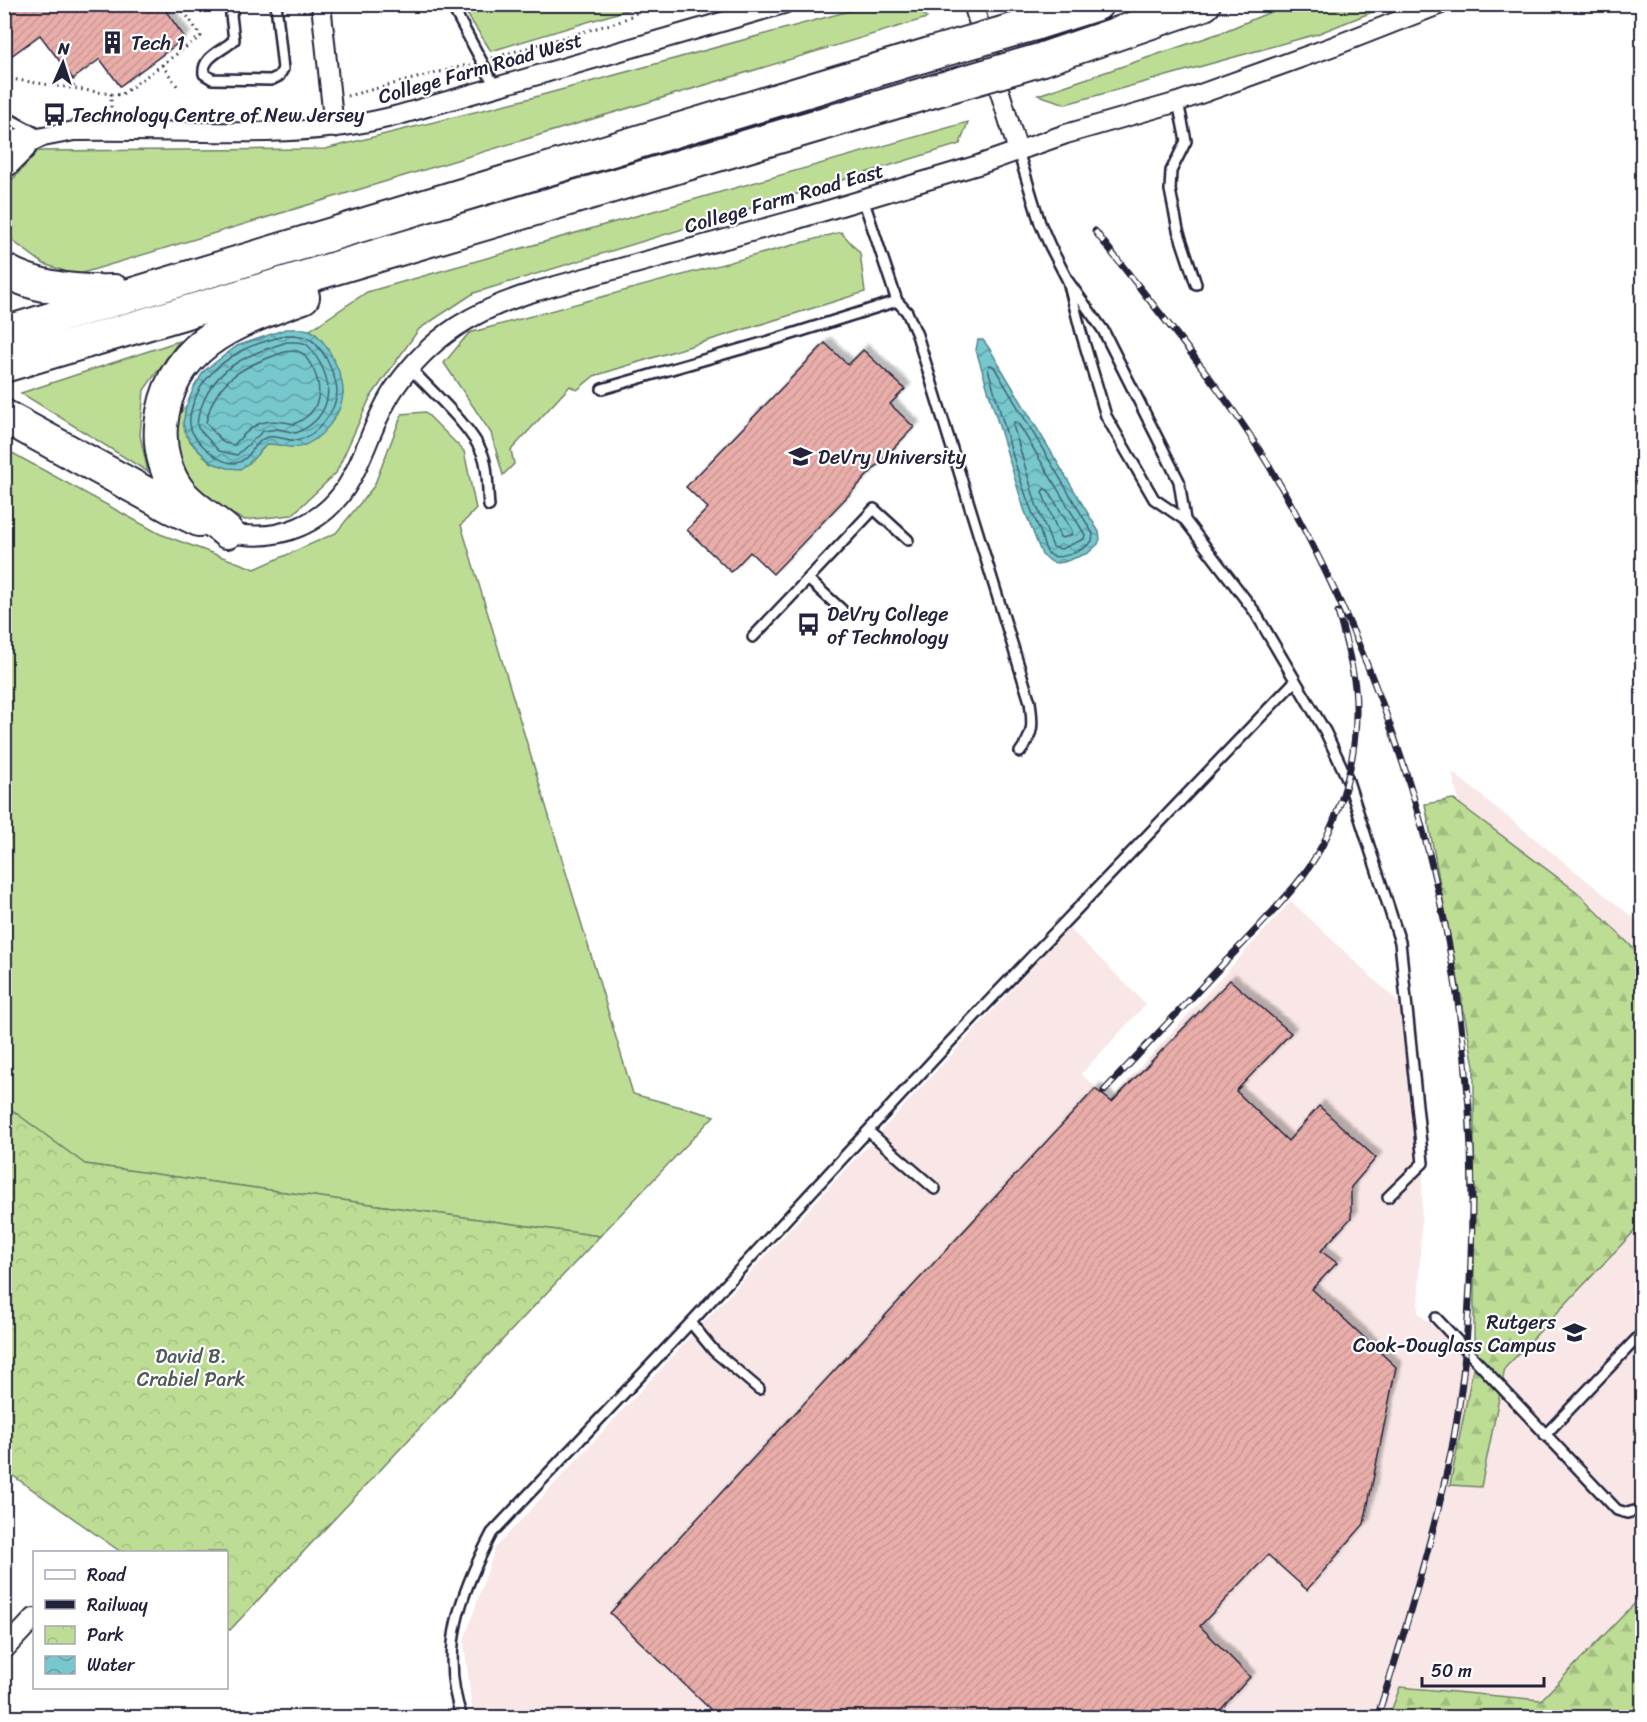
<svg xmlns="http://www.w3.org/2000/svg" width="1647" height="1722" viewBox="0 0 1647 1722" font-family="Sriracha,sans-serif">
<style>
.built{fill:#f8e7e6}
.grass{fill:#bddd95;stroke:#708068;stroke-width:1.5}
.forest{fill:url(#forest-firs);stroke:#708068;stroke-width:1.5}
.park{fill:url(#park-crowns);stroke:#708068;stroke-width:1.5}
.water{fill:url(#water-waves);stroke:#548693;stroke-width:1.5}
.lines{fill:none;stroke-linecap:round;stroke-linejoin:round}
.shore{stroke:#446475;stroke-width:1.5}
.building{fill:url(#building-hatch);stroke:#22223b;stroke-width:1.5;filter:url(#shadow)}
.service-casing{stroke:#22223b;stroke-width:14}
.minor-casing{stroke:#22223b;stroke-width:22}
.trunk-casing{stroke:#22223b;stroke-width:36}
.path{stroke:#22223b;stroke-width:3;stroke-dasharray:1.5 4.5;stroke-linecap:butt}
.service{stroke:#fff;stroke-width:9}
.minor{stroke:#fff;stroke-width:18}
.trunk{stroke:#fff;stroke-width:32}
.rail-casing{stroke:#22223b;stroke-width:7}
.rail{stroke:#fff;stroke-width:4.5;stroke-dasharray:14;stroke-linecap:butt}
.trunk-bridge-casing{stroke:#22223b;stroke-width:36;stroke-linecap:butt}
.trunk-bridge{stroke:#fff;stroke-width:32}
.labels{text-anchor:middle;stroke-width:4.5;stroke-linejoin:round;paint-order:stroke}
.poi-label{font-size:20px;fill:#22223b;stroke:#fff;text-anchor:start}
.street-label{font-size:20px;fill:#22223b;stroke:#fff}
.park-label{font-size:20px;fill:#505a56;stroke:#fff}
</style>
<defs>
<pattern id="forest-firs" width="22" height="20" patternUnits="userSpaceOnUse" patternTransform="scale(1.5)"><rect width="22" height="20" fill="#bddd95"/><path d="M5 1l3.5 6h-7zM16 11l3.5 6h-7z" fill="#a2bd81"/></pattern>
<pattern id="park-crowns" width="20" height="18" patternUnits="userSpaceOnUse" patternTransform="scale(1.5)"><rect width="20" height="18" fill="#bddd95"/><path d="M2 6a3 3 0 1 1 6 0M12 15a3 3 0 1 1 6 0" fill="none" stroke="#a2bd81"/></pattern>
<pattern id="water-waves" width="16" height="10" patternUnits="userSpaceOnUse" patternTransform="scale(1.5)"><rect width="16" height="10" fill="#76c8cd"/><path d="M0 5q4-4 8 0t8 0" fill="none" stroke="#60a2a8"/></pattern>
<pattern id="building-hatch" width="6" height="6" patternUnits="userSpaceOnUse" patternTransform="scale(1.5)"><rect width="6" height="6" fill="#e9aeaa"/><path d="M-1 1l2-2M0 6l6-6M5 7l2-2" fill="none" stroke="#c89593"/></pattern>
<filter id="shadow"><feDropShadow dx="5.5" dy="-5.5" stdDeviation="1.5" flood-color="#0004"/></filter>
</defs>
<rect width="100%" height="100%" fill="#fff"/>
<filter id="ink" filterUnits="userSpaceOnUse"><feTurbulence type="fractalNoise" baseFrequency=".0167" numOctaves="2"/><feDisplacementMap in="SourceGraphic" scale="12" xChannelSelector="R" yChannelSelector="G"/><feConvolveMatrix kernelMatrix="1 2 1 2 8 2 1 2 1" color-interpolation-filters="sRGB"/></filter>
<g filter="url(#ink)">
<path class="built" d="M1452 772 1642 925V1717L1400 1687 1389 1718 473 1717 464 1641 495 1548 1069 928 1146 1004 1081 1074 1110 1100 1291 901 1416 1019 1425 1117 1418 1313 1474 1364 1450 1485 1537 1138Z"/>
<path class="grass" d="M461 5H644L491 51Z
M871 5H915L927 18 76 275 44 264 10 239 5 223V188L38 151 325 149 531 98Z
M1287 5H1390L1317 34 1066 104 1038 95 1220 33Z
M968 122 960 144 474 293 419 329 370 398 336 473 292 515 245 520 204 501 184 470 171 421 186 407C180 438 191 444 212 463H249L267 444 278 443 289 446 343 393C337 365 331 349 310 330L367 292Z
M841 232 860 253 865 292 594 376 577 390 570 386 511 450 514 464 503 475 491 433 444 363 469 333Z
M179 341 144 390 140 435 148 472 21 393Z
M425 412 464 451 476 509 461 525 633 1094 714 1116 600 1236 84 1164 5 1105V449L160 534 255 569 336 533 374 486 402 414Z"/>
<path class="forest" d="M1453 799 1577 892 1642 957V1223L1505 1368 1481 1487 1450 1485 1474 1364V1066L1425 804Z
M1642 1596V1717H1389L1400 1687 1541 1700Z"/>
<path class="park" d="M5 1105 85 1164 600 1236 230 1630 226 1628V1552H121L5 1470Z"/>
<path class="water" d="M286 329C293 329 302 328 309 330 316 332 324 343 328 349 335 362 343 377 343 392 343 414 320 442 299 447 289 449 278 443 267 444L249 463 240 469 228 468 212 463 197 449 186 435 183 423 186 407 194 387 204 371 237 346Z
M978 340H983L989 348 1099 532 1100 539 1098 544 1088 553 1064 562 1057 563 1052 562 1042 555 1024 509 976 350Z"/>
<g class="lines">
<path class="shore" d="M286 335C308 335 314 338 326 358 331 368 337 381 337 392 336 412 317 435 299 440 287 443 275 432 263 439 253 445 249 461 236 463 223 464 213 455 204 447 199 442 193 436 191 429 186 413 199 386 210 375 218 366 229 358 239 352 252 344 271 340 286 335Z
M287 342C293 342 301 341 306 344 313 349 316 357 320 363 336 392 327 420 296 433L278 429 263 431 237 455 219 451 198 428C196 420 199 412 202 405 217 365 250 354 287 342Z
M288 351C293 351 298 351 302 353 306 356 308 361 311 365 324 388 322 412 294 424 264 417 254 422 234 445L224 443 206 423C215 377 248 364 288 351Z
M990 365 994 367 1093 534 1092 541C1085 550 1056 564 1047 552 1044 547 1042 537 1040 531 1017 479 1004 423 988 369Z
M1014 422 1018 423 1085 535 1084 539 1061 549 1053 547 1036 504 1013 425Z
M1044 489 1048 490 1072 531 1071 535 1063 538 1060 537 1042 492Z"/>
</g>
<path class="building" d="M4 4H161L185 38 120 86 100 59 73 79 40 35 4 61Z
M825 343 848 365 863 350 905 389 890 404 914 427 773 574 750 552 731 572 687 530 708 508 686 487Z
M1230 980 1291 1033 1236 1091 1288 1141 1319 1106 1376 1158 1351 1187V1218L1321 1251 1337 1263 1312 1289 1396 1367 1364 1524 1307 1590 1268 1555 1200 1626 1250 1677 1213 1718H701L710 1709 610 1613 1095 1089 1112 1102Z"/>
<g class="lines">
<defs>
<path id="service" d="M235 4 231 15 234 40C223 51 202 56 204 74L212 79 271 80 279 76 283 69 276 4
M451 4 496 88
M1178 102 1186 141 1171 171 1170 190 1178 230 1196 284
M4 116 43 137
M1018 151 1040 223 1050 246 1068 281 1103 330 1179 481 1185 520
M863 199 897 301 907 312 917 335 1030 702C1033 724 1034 734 1020 752
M1068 281 1081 332 1106 416 1154 499 1185 520 1255 612 1325 731 1347 778 1400 942 1423 1163 1388 1197
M410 368C431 391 472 427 483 455 489 470 487 489 489 506
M602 389 776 339 897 301
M808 579 842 610
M753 637 874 509 908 540
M868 1131 935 1189
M1436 1318 1617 1510 1627 1513 1642 1509
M691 1323 714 1351 759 1389
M1545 1435 1642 1333
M462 1718C438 1651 461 1592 492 1533L695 1318 950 1042 1295 681"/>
<path id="minor" d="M321 4 334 128
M973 4 1018 151
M12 149 43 137 74 131C182 128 294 143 399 115L784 4
M227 532C277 544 326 525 351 479 367 450 375 417 394 389 431 335 477 309 537 291L798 219 978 165 1066 134 1178 102 1334 46 1441 4
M4 1650 34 1618"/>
<path id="trunk" d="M1034 24 1097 4
M1043 59 1204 4
M4 161 20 145
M4 270C37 289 77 292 114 291
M4 333 933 53
M4 366 944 88
M4 416 171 507 199 520
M227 532C213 520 193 508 181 494 166 476 159 449 161 426 169 343 234 322 303 297"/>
</defs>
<use href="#service" class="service-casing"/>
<use href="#minor" class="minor-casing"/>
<use href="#trunk" class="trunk-casing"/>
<path class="path" d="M492 58 621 21 638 12 663 4
M162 65 178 87
M4 78 111 94V115
M73 79V88
M111 94 121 95 201 36 183 10 192 4
M347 96 471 64"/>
<use href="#service" class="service"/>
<use href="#minor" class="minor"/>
<use href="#trunk" class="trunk"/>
<defs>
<path id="rail" d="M1095 231C1160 315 1231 396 1283 490 1416 728 1481 984 1471 1257 1469 1321 1464 1385 1452 1448 1433 1540 1406 1629 1377 1718
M1104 1091C1144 1048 1185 1005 1226 961 1252 934 1279 907 1302 877 1341 825 1361 752 1355 687 1352 662 1345 637 1338 612"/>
</defs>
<use href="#rail" class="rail-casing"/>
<use href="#rail" class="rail"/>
<defs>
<path id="trunk-bridge" d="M933 53 1034 24
M944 88 1043 59"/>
</defs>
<use href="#trunk-bridge" class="trunk-bridge-casing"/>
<use href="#trunk-bridge" class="trunk-bridge"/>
</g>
</g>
<defs>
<symbol id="building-bare" viewBox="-9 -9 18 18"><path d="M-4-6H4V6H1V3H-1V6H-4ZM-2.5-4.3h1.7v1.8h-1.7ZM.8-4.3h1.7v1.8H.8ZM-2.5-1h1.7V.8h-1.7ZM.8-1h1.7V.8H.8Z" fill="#22223b" stroke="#fff" stroke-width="2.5" paint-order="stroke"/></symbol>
<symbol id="bus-bare" viewBox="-9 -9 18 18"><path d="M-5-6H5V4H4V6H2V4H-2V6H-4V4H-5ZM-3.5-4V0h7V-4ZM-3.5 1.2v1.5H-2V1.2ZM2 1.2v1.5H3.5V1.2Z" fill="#22223b" stroke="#fff" stroke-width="2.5" paint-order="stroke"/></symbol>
<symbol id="university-bare" viewBox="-9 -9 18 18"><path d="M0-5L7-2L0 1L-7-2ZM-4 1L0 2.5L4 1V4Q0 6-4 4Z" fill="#22223b" stroke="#fff" stroke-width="2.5" paint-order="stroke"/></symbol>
</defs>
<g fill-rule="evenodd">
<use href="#building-bare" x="96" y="26" width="33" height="33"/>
<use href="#bus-bare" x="38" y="98" width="33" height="33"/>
<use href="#university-bare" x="784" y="440" width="33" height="33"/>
<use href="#bus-bare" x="792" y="608" width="33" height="33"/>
<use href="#university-bare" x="1558" y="1316" width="33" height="33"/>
</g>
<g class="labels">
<g class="poi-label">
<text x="131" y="50">Tech 1</text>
<text x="72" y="122">Technology Centre of New Jersey</text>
<text x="818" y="464">DeVry University</text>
<text x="827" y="621">DeVry College<tspan x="827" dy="23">of Technology</tspan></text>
<text x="1556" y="1329" text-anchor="end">Rutgers<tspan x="1556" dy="23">Cook-Douglass Campus</tspan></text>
</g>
<g class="street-label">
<text transform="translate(480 68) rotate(-16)" y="7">College Farm Road West</text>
<text transform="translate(784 198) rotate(-16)" y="7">College Farm Road East</text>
</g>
<g class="park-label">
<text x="191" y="1363">David B.<tspan x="191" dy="23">Crabiel Park</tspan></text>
</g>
</g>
<rect width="1647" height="1722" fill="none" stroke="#fff" stroke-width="24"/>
<rect x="12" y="12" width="1623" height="1698" fill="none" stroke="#22223b" stroke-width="2" filter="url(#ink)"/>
<rect x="33" y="1551" width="195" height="138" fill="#ffffff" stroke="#a7a7b1" stroke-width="1.5"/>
<rect x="45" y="1570" width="30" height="9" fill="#ffffff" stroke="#a7a7b1" stroke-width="1.5"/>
<text x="87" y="1581" font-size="18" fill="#22223b">Road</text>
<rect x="45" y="1600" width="30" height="9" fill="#22223b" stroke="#a7a7b1" stroke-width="1.5"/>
<text x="87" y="1611" font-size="18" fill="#22223b">Railway</text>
<rect x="45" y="1626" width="30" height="18" fill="url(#park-crowns)" stroke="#a7a7b1" stroke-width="1.5"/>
<text x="87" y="1641" font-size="18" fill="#22223b">Park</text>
<rect x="45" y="1656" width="30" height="18" fill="url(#water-waves)" stroke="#a7a7b1" stroke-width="1.5"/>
<text x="87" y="1671" font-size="18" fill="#22223b">Water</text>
<g transform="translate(63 63) rotate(3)" stroke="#ffffff" stroke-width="4.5" paint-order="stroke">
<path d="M0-4.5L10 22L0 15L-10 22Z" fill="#22223b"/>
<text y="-9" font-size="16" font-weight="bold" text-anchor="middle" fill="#22223b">N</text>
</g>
<path d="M1422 1677v9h122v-9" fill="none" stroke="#22223b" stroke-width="3"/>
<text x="1431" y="1677" font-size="18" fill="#22223b" stroke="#ffffff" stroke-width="4.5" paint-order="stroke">50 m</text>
</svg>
